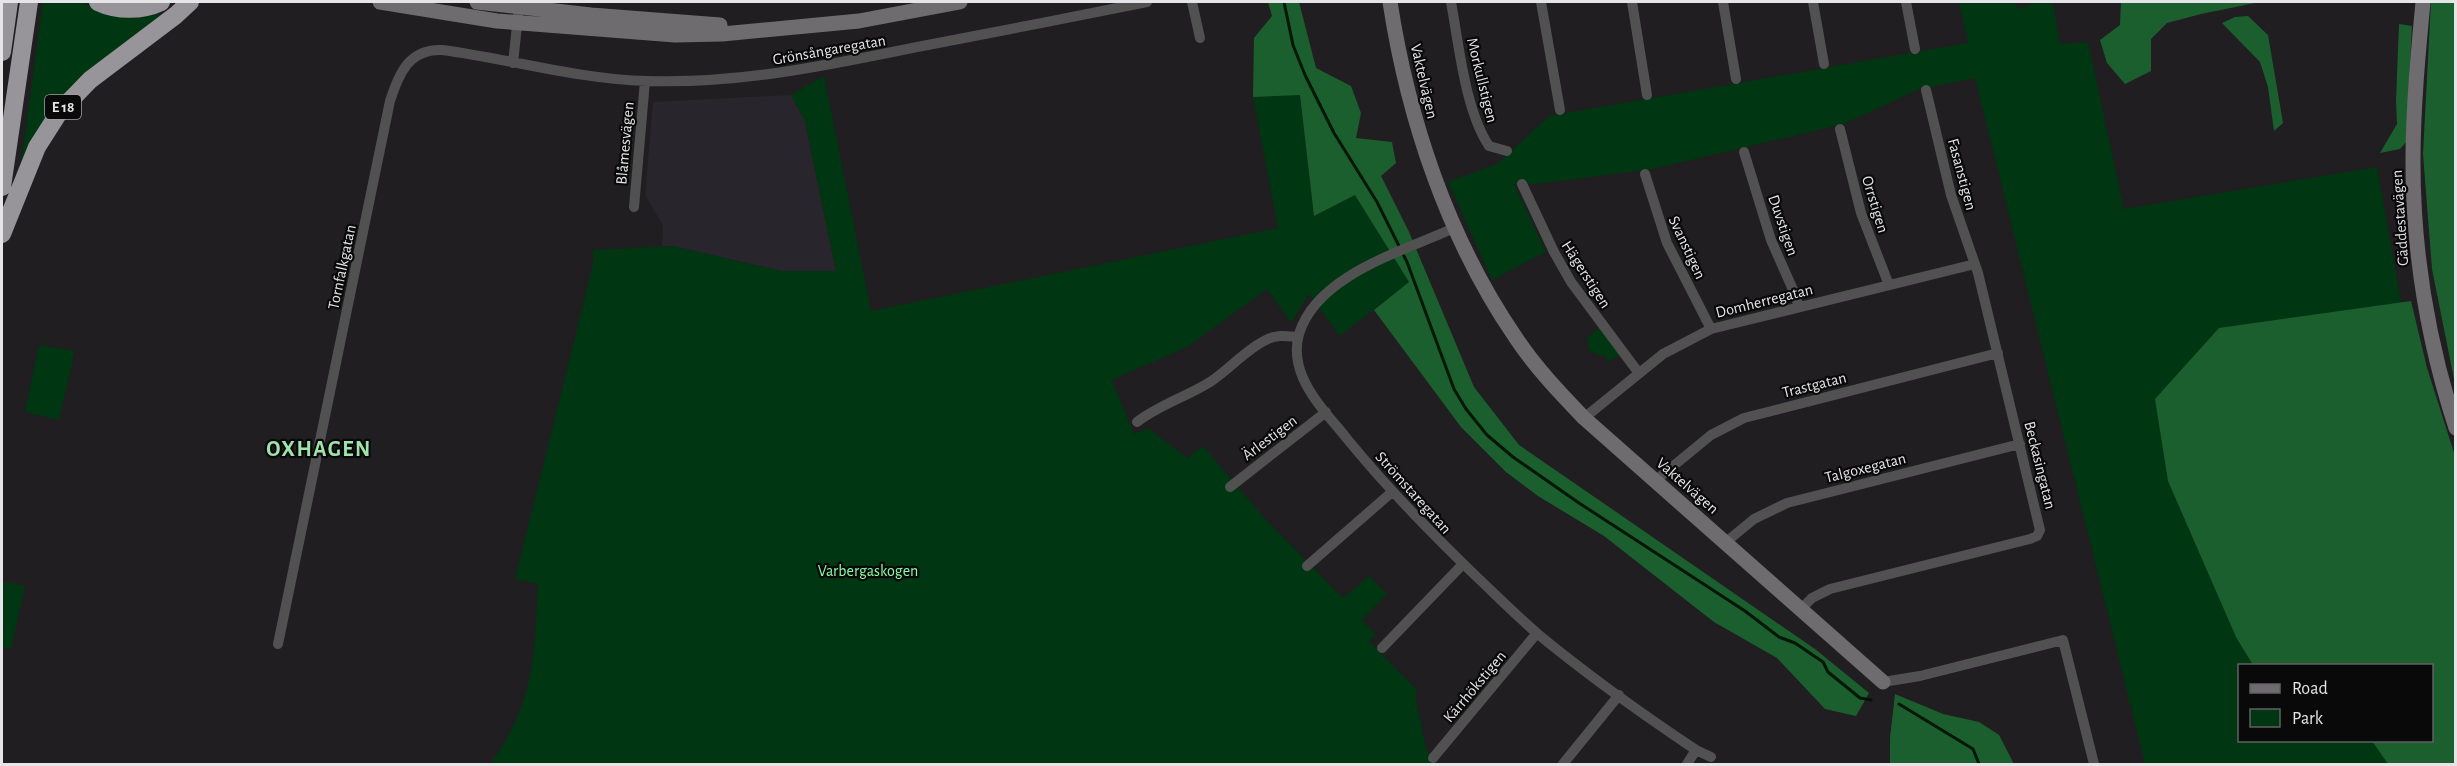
<svg xmlns="http://www.w3.org/2000/svg" width="2457" height="766" viewBox="0 0 2457 766" font-family="'Alegreya Sans',sans-serif">
<style>
.built{fill:#29252d}
.green{fill:#003611;fill-rule:evenodd}
.forest{fill:#1c5f2e}
.lines{fill:none;stroke-linecap:round;stroke-linejoin:round}
.stream{stroke:#001705;stroke-width:3}
.street{stroke:#515152;stroke-width:10}
.secondary{stroke:#6e6c6f;stroke-width:15}
.highway{stroke:#979599;stroke-width:18}
.labels{text-anchor:middle;stroke-width:4.5;stroke-linejoin:round;paint-order:stroke}
.shield{fill:#09090a;stroke:#a3a2a4;stroke-width:1.5}
.shield-label{font-size:15px;font-weight:bold;fill:#e5e4e6}
.street-label{font-size:16px;fill:#e5e4e6;stroke:#09090a}
.park-label{font-size:16px;fill:#8cfba3;stroke:#09090a}
.district-label{font-size:22px;font-weight:bold;letter-spacing:1.5px;fill:#a1e3ac;stroke:#09090a}
</style>
<rect width="100%" height="100%" fill="#201e21"/>
<path class="built" d="M791 95 805 121 836 271H781L673 246H662L663 225 645 195 653 102Z"/>
<path class="green" d="M43 2H82L96 10 115 17 138 18 165 13 128 41 20 170Z
M1959 2H2015L2019 9 2035 2H2053L2060 44 2088 42 2124 209 2377 167 2455 601V764H2145L1975 78 1917 90 1844 124 1653 169 1536 184H1514L1546 252 1492 280 1448 182 1497 164 1549 116 1968 43ZM2240 666H2432V740H2240Z
M824 76 871 311 1278 228 1253 97 1300 94 1314 216 1355 194 1409 282 1340 336 1309 294 1291 323 1267 289 1187 347 1112 380 1134 434 1148 428 1187 458 1203 446 1266 520 1343 598 1369 576 1387 594 1362 620 1376 635 1369 641 1418 691 1415 695 1426 749 1436 764H490C535 703 534 657 538 584L515 579 593 264V250L673 246 781 271H836L805 121 791 95Z
M1600 327 1620 354 1609 362 1604 355 1601 356 1590 351 1587 338Z
M39 345 75 351 59 420 25 412Z
M2 581 25 586 11 649 2 647Z"/>
<path class="forest" d="M1268 2H1299L1316 68 1351 86 1361 113 1356 138 1392 142 1396 163 1381 176 1409 232 1474 387 1519 445 1815 649 1869 693 1856 716 1825 709 1777 658 1714 622 1604 536 1538 496 1506 472 1461 427 1374 310 1409 282 1355 195 1314 216 1300 95 1253 97 1254 38 1272 16Z
M2121 2H2260L2201 14 2167 23 2151 39V71L2125 84 2107 63 2100 40 2120 25Z
M2431 2H2455V384L2432 269 2423 154Z
M2248 16 2268 35 2283 123 2274 131 2268 87 2260 62 2222 23 2235 17Z
M2399 24 2412 26 2406 142 2400 149 2380 153 2397 124 2396 101Z
M2411 301 2427 368 2455 456V764H2388L2372 741 2432 740V666L2253 665 2236 637 2168 481 2155 399 2219 328Z
M1895 694 1943 714 1979 722 1999 735 2014 764H1890V738Z"/>
<g class="lines">
<path class="stream" d="M1284 2 1293 45 1305 75 1334 133 1377 202 1407 262 1454 389 1466 409 1487 435 1513 457 1579 503 1745 611 1779 637 1795 643 1823 662 1828 672 1860 698 1871 700
M1899 704 1973 749 1979 764"/>
<path class="street" d="M1192 2 1200 38
M1451 2C1459 45 1465 110 1489 146L1507 151
M1541 2 1560 110
M1632 2 1647 95
M1723 2 1736 79
M1813 2 1824 64
M1906 2 1915 49
M513 63 519 7
M1840 129 1861 213 1889 285
M1744 152 1771 240 1794 292 1799 307
M1645 174 1667 243 1711 329
M1522 184 1554 252 1571 282 1638 372
M634 207 645 81
M1456 227C1405 251 1317 274 1299 334 1295 348 1297 364 1303 378 1313 401 1333 421 1348 440 1389 490 1433 535 1479 579 1499 598 1518 617 1539 635 1589 676 1642 714 1696 750L1711 757
M1584 418 1663 354 1711 329 1975 264
M1137 422C1159 405 1186 397 1210 382 1230 369 1245 350 1266 340 1277 334 1287 336 1298 337
M1655 481 1711 435 1744 418 1998 353
M1230 487 1326 412
M1726 542 1754 519 1787 503 2020 444
M1307 566 1392 492
M1801 609 1812 598 1830 589 2030 539 2037 536 2040 530 1978 273 1951 195 1926 90
M278 644 390 101C399 73 409 49 442 50 511 59 577 79 647 81 738 84 824 66 912 48 990 33 1069 18 1147 2
M1382 648 1463 564
M1883 682 1920 676 2063 640 2094 764
M1433 758 1537 633
M1563 764 1619 695
M1687 764 1696 750"/>
<path class="secondary" d="M380 2 497 21 675 35 722 34 859 21 960 2
M477 2 591 15 720 25
M1390 2C1408 119 1448 239 1516 338 1536 368 1560 393 1584 418L1883 682
M2423 2C2418 55 2413 108 2413 162 2413 251 2428 342 2456 428"/>
<path class="highway" d="M98 2C117 11 142 11 161 2
M2 52 9 2
M2 187 29 2
M2 234 37 147 60 111 90 80 176 15 190 2"/>
</g>
<g class="labels">
<rect class="shield" x="45" y="95" width="36" height="24" rx="4.5"/>
<g class="shield-label">
<text x="63" y="112">E 18</text>
</g>
<g class="street-label">
<text transform="translate(829 49) rotate(-10)" y="6">Grönsångaregatan</text>
<text transform="translate(1483 80) rotate(76)" y="6">Morkullstigen</text>
<text transform="translate(1425 81) rotate(77)" y="6">Vaktelvägen</text>
<text transform="translate(624 143) rotate(-85)" y="6">Blåmesvägen</text>
<text transform="translate(1963 174) rotate(75)" y="6">Fasanstigen</text>
<text transform="translate(1876 204) rotate(73)" y="6">Orrstigen</text>
<text transform="translate(2399 218) rotate(-94)" y="6">Gäddestavägen</text>
<text transform="translate(1784 225) rotate(71)" y="6">Duvstigen</text>
<text transform="translate(1688 247) rotate(65)" y="6">Svanstigen</text>
<text transform="translate(341 267) rotate(-78)" y="6">Tornfalkgatan</text>
<text transform="translate(1587 274) rotate(57)" y="6">Hägerstigen</text>
<text transform="translate(1764 300) rotate(-14)" y="6">Domherregatan</text>
<text transform="translate(1814 384) rotate(-14)" y="6">Trastgatan</text>
<text transform="translate(1269 437) rotate(-37)" y="6">Ärlestigen</text>
<text transform="translate(2041 465) rotate(76)" y="6">Beckasingatan</text>
<text transform="translate(1865 467) rotate(-14)" y="6">Talgoxegatan</text>
<text transform="translate(1688 485) rotate(41)" y="6">Vaktelvägen</text>
<text transform="translate(1414 492) rotate(48)" y="6">Strömstaregatan</text>
<text transform="translate(1474 686) rotate(-50)" y="6">Kärrhökstigen</text>
</g>
<g class="park-label">
<text x="868" y="576">Varbergaskogen</text>
</g>
<g class="district-label">
<text x="319" y="456">OXHAGEN</text>
</g>
</g>
<rect width="2457" height="766" fill="none" stroke="#e5e4e6" stroke-width="6"/>
<rect x="2238" y="664" width="195" height="78" fill="#09090a" stroke="#616162" stroke-width="1.5"/>
<rect x="2250" y="684" width="30" height="9" fill="#6e6c6f" stroke="#616162" stroke-width="1.5"/>
<text x="2292" y="694" font-size="18" fill="#e5e4e6">Road</text>
<rect x="2250" y="709" width="30" height="18" fill="#003611" stroke="#616162" stroke-width="1.5"/>
<text x="2292" y="724" font-size="18" fill="#e5e4e6">Park</text>
</svg>
